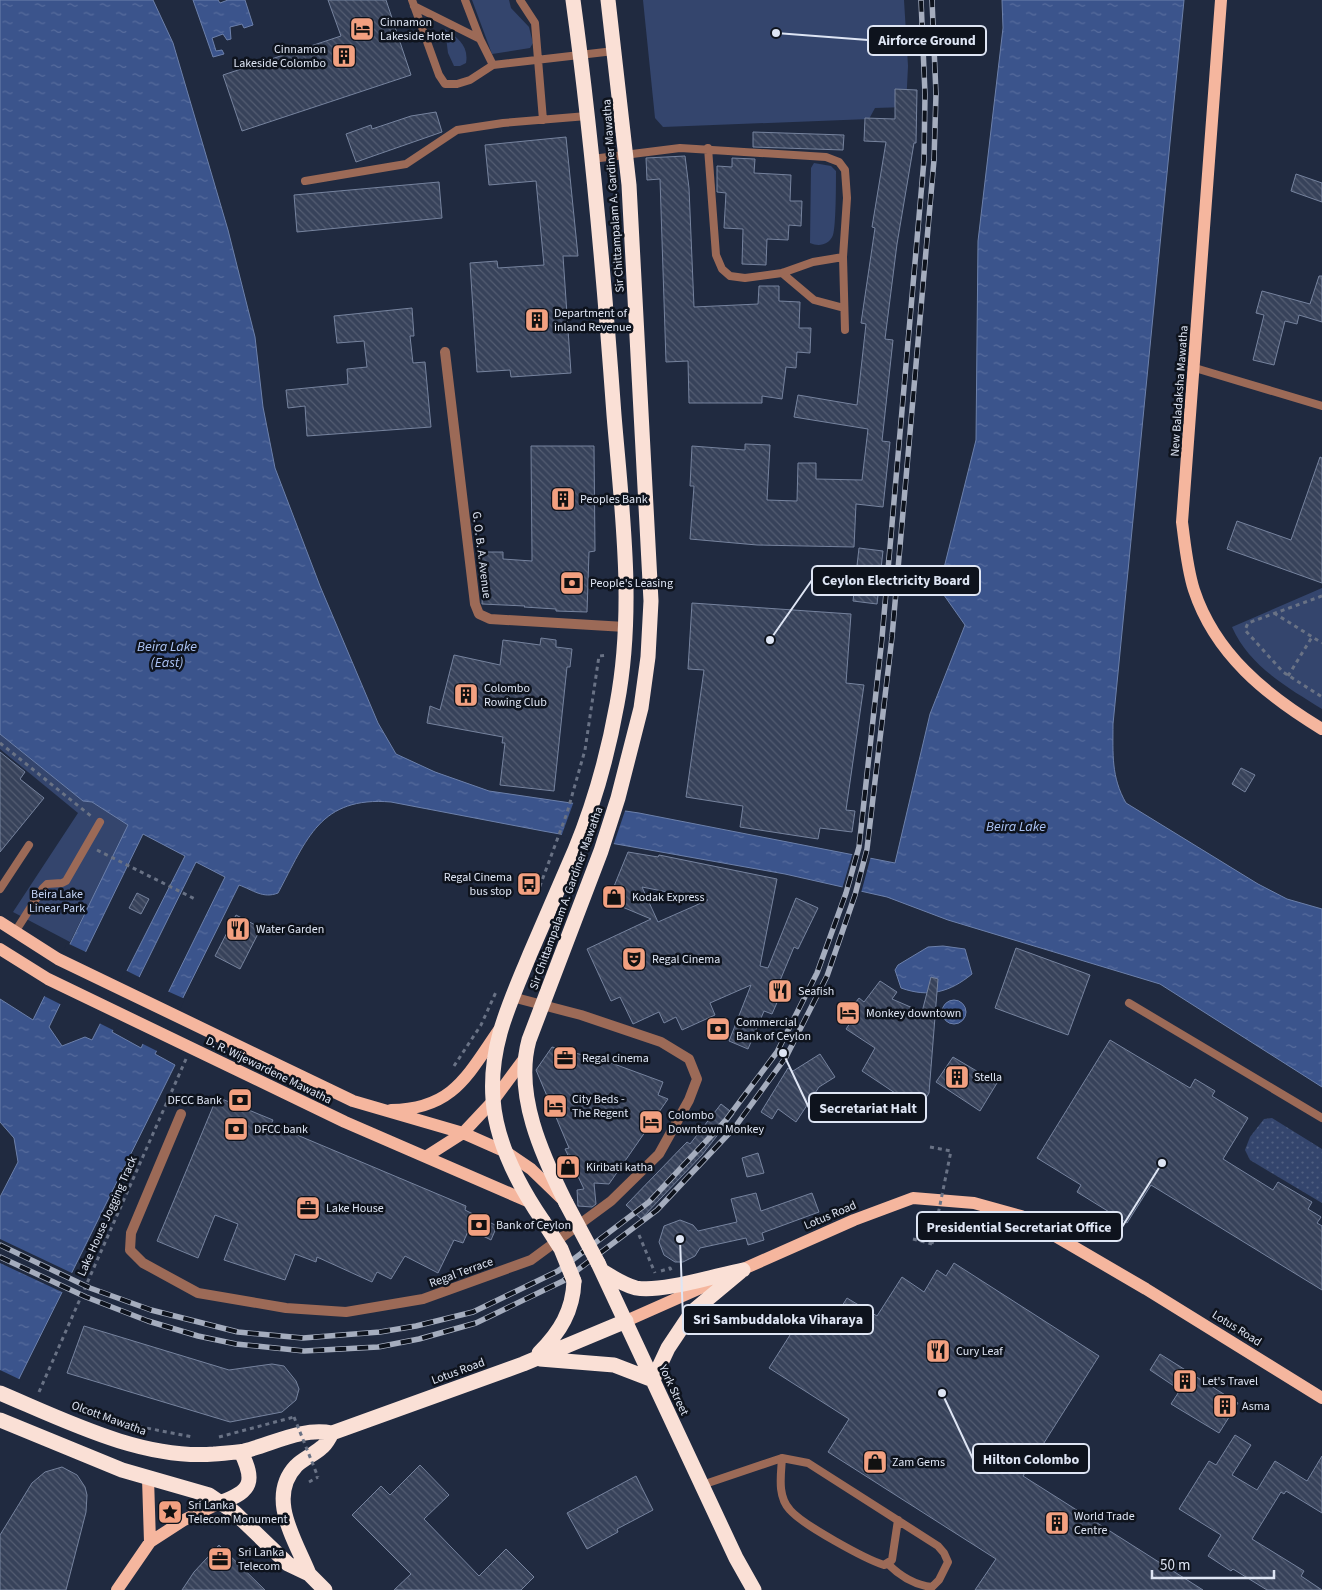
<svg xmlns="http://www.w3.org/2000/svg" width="1322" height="1590" viewBox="0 0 1322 1590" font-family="'Source Sans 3',sans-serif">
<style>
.green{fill:#34456d}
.garden{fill:url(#garden-dots)}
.water{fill:url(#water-ripples);stroke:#6c80ab;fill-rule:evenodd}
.pier{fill:#202a40}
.building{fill:url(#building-back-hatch);stroke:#76839e;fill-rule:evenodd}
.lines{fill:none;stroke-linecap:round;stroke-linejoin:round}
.path{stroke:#697285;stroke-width:3;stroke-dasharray:4 4;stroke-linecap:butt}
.lane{stroke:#9c6a57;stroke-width:8}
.street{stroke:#9c6a57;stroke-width:10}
.primary{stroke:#f5b69e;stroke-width:12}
.highway{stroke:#fae0d6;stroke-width:15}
.rail-casing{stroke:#a5adbe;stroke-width:5.5}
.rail{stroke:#0e131d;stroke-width:4;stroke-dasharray:11;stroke-linecap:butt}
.path-bridge{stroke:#697285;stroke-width:3;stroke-dasharray:4 4;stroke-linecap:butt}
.highway-bridge{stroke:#fae0d6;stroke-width:15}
.labels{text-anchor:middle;stroke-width:5;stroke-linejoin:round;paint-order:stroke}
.poi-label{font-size:12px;fill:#dee5f4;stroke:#0e131d;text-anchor:start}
.street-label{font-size:12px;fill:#dee5f4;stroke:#0e131d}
.park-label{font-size:12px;fill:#c3d4f6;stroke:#0e131d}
.water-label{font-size:14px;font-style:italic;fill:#abc3f5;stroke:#0e131d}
.leader{fill:none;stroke:#dee5f4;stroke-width:2}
.callout-dot{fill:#dee5f4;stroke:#0e131d;stroke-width:2}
.callout{fill:#0e131d;stroke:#dee5f4;stroke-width:2}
.callout-label{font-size:14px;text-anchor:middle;font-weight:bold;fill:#dee5f4}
</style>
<defs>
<pattern id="garden-dots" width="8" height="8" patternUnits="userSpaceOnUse" patternTransform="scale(1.25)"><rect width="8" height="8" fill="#34456d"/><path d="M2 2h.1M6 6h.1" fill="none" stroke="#516082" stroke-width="1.8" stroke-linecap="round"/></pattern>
<pattern id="water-ripples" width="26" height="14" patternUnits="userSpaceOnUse" patternTransform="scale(1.25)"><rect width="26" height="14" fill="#3b548c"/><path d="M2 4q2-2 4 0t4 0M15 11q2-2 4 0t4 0" fill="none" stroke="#576c9d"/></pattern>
<pattern id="building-back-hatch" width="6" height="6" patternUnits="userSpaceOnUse" patternTransform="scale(1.25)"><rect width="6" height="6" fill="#37425a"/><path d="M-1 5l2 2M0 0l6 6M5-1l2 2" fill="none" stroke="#545d72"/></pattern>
</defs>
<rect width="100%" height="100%" fill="#202a40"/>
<path class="green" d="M472 0H509L511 8 529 27 533 43 530 48 492 54Z
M643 0H904L908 66 906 107 875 108 869 119 663 127 655 118Z
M445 29C458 38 469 46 466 63L460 66H454L448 53Z
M814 163 831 166 836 171C836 183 836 226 833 235 829 245 819 247 810 243L811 168Z
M1322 588V709C1287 687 1249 666 1232 627Z
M0 734 83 801 92 802 129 825 70 942 13 912 78 813 0 749Z"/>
<path class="garden" d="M1272 1118 1322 1149V1203L1250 1160 1245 1150 1250 1137 1264 1119Z"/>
<path class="water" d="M0 0H153L173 43 228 230 255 337 263 407 275 468 320 586 378 723 396 754 435 772 489 791 639 813 895 863 930 714 965 625 939 588 976 440 978 241 1003 28 1002 0H1184L1113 724C1113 754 1111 777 1126 803L1258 884 1287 899 1322 909V1087L1160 984 948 920 887 897 785 874 543 831 391 802C320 796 307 839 278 893 263 899 253 890 239 885L155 1054 175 1065 0 1417V1197L18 1162 14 1138 0 1122V999L33 1020 128 825 92 802 83 801 0 734ZM143 834 185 856 92 1040 85 1037 62 1046 49 1027ZM196 862 225 877 141 1048 112 1032Z
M193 0H218L220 3 228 0H245L253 25 244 28 242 24 230 27 231 39 227 40 223 34 212 38 216 51 222 50 224 54 213 57Z
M943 946 965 949 972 974C950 992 929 998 901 988L895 970 898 965 928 947Z
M942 1012a12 12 0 1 1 24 0a12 12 0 1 1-24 0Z"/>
<path class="pier" d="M574 801 626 808 613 846 561 837Z
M853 852 871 856 861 893 842 889Z
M67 943 88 953 62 1005 42 995Z
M125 970 141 978 115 1031 99 1023Z
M167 991 185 999 159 1052 141 1043Z
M0 1239 74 1274 64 1293 0 1263Z
M0 1370 21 1380 0 1419Z"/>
<path class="building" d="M328 0H386L411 75 242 131 223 75 341 36Z
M895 89 917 90 916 143H914L897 244 885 339 893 340 882 441 890 442 883 507 856 504 854 547 757 545 690 539 694 486H690L692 446 745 450V444L770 445 767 500 797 501 798 463H816V479L862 480 868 429 794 417 798 395 857 405 866 324 861 323 875 228 872 227 886 142 864 141 865 118 895 119Z
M436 112 442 132 356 162 346 134 371 125 372 129 411 116Z
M753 132 844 135 843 150 753 147Z
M566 137 578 256H563L571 373 511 377 510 370 477 372 470 263 497 261 498 268 544 265 536 181 489 185 485 145Z
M685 156 689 188 694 307 758 304 759 286H779V301L800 302 799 328H811L810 353 797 352 796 368 786 367 782 399 762 396V403H689L688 361 666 362 660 179 647 180 646 158Z
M732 158 755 159 754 173 791 175 790 201H802L801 226 789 225 788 240 767 239 766 265 742 264 743 229 724 228 726 193 717 192V166L732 167Z
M1296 174 1322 183V202L1291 191Z
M439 182 442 218 297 232 294 195Z
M1319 276H1322V322L1299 315 1297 324 1285 321 1274 365 1253 360 1264 315 1256 313 1262 291 1310 304Z
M412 308 414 336H410L413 363 425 362 431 427 307 436 305 406 288 408 286 390 348 384 347 369 367 367 364 341 337 343 334 316Z
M531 446H594L595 551 589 552 587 612 556 611V609L524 607 525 606 482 604 483 570H481L480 552H503V559L532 561Z
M1320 457 1322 458V583L1227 549 1237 521 1291 540Z
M859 548 883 551 877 604 853 601Z
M692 603 851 614 846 683 864 685 846 810 855 811 852 832 820 828 818 839 740 827 743 806 686 797 704 670 688 669Z
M541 638 556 640V647L572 649 570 667H567L554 791 500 785 505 743H502L503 737 427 723 430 706 440 710 454 655 500 665 503 640 540 645Z
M0 752 25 772 20 779 44 798 0 852Z
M1241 768 1255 775 1245 792 1232 784Z
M628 852 658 857 659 855 777 879 760 966 768 968 796 898 818 908 798 949 794 947 774 995 779 998 772 1014 764 1011 748 1049 729 1041 751 985 710 1003 715 1015 682 1030 676 1017 664 1023 659 1012 633 1024 620 997 611 1001 587 949 651 919 608 901ZM642 887 708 900 658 922Z
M137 893 149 899 141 914 129 908Z
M236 915 261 928 240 969 215 956Z
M1016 948 1090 975 1068 1035 995 1008Z
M931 977 938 979 929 1093 919 1109 862 1071 875 1048 846 1029 855 1016 849 1011 859 998 864 1002 880 981 897 992 892 999 922 1012Z
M1110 1040 1190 1088 1195 1079 1215 1091 1212 1096 1248 1118 1223 1159 1273 1190 1278 1182 1312 1202 1308 1209 1321 1217 1317 1223 1322 1226V1290L1151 1185 1127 1223 1077 1192 1081 1185 1037 1158Z
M552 1047 606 1061 663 1082 658 1095 668 1099 609 1184 594 1183 596 1204 592 1207 578 1206 577 1190 584 1189 565 1149 569 1148 536 1070Z
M820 1054 835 1077 819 1087 796 1122 778 1109 772 1119 761 1112 788 1068 793 1071Z
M953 1057 997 1083 980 1111 936 1082Z
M217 1097 273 1120 271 1124 466 1206 465 1210 497 1226 491 1240 469 1229 463 1243 454 1240 438 1273 405 1256 391 1279 377 1272 372 1282 317 1257 316 1262 295 1254 285 1280 224 1260 238 1224 215 1215 198 1258 157 1241Z
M721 1104 734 1114 702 1155 641 1219 626 1205 687 1142 690 1144Z
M758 1153 764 1173 747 1177 742 1158Z
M756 1193 761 1211 812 1193 819 1212 762 1233 764 1240 748 1245 746 1238 700 1248 695 1256 683 1262H675L664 1255 659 1242 664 1226 680 1220 693 1225 698 1231 737 1222 731 1199Z
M954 1263 1099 1356 1023 1476 1203 1590H975L996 1559 828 1452 849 1419 769 1368 804 1313 828 1328 847 1298 877 1316 902 1277 924 1292 937 1270 946 1276Z
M84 1326 229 1370 272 1364 284 1366 296 1381 299 1389 296 1400 282 1412 230 1422 67 1373Z
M1160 1354 1238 1403 1219 1433 1171 1404 1180 1390 1150 1370Z
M1235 1435 1251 1445 1232 1475 1257 1490 1275 1461 1307 1481 1322 1456V1513L1286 1491 1284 1494 1281 1492 1252 1539 1304 1571 1301 1576 1322 1590H1267L1233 1569 1231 1571 1208 1556 1221 1535 1179 1509 1209 1461 1216 1465Z
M420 1465 449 1495 424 1519 479 1576 506 1549 534 1577 521 1590H394L411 1574 352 1515 381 1486 390 1495Z
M62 1467 77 1475 85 1487 87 1495 86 1512 66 1590H0V1535L32 1483 45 1472Z
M636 1476 653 1510 617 1529 618 1532 587 1549 567 1513Z
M219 1545 265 1590H182L194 1572Z"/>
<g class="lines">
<path class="path" d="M1322 596 1248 623 1245 630 1283 672 1322 697
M1274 613 1322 643
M1288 676 1312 637
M0 743 91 816
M97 850 195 899
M537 894 567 813 585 750 599 656 608 655
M454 1066 481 1025 496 992
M930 1147 951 1151
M639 1235 655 1273
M913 1239 932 1244
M661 1271 670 1268 672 1272
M39 1392 186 1059
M78 1408 136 1426 193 1437
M219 1437 294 1417
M309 1482 318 1477"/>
<path class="lane" d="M412 0 439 75 445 84H457L470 80 493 65 614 51
M465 0 480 39 493 65
M520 0 535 23 543 120
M414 6 480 39
M708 148 716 255 722 269 730 276 745 278 782 273 813 262 843 257
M592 159 680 148 826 157 839 162 845 170 847 198 843 257 845 330
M305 181 406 164 457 130 503 123 587 116
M782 273 814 300 844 308
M1195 368 1322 406
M0 889 29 845
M15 932 43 888 47 884 62 883 66 881 100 822
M1129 1003 1322 1118
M782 1458C781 1475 777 1496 790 1510 803 1525 865 1559 884 1565L892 1560 898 1520
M702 1485 782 1458 808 1463 938 1546 944 1553 948 1562 939 1580 932 1587C914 1585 900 1576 888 1564"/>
<path class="street" d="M445 352 475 604 479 614 490 619 625 627
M181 1114 131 1233 130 1250 143 1263 198 1293 286 1308 346 1312 423 1299 531 1260 611 1201 659 1154 689 1100 697 1079 689 1059 661 1042 581 1015 512 997"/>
<path class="primary" d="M1221 0 1182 522C1185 544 1187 568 1194 590 1215 654 1266 695 1322 729
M0 922 58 959 353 1101 463 1133 506 1152 531 1169 561 1198
M0 949 48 979 345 1122 532 1203
M391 1110C453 1109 467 1076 499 1030
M427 1156 463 1133 493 1101 524 1059
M626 1321 854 1220 913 1198 974 1203 1021 1216 1146 1289 1322 1398
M148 1478 150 1542
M117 1590 150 1542 184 1520 222 1502"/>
<path class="highway" d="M566 1203C542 1155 514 1094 529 1040L601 851 618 798 641 708 648 657 651 601 629 185 608 0
M543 1221C519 1186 496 1142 493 1099 489 1045 510 1003 530 954 545 919 560 885 575 850 594 804 608 754 617 704 635 609 622 511 614 415 604 276 592 138 573 0
M598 1263 736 1558 754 1590
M602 1271C612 1277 624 1285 636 1288 661 1293 717 1275 743 1270
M539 1353C560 1332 573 1311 574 1281
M540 1359 614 1365 653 1380
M653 1380 668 1348 692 1312 740 1272
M0 1393C64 1420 142 1460 214 1454 223 1453 234 1453 244 1451 273 1444 302 1427 332 1433L523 1364 626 1321
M0 1420 122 1470 209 1495 234 1512 288 1564 309 1574 325 1590
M222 1502C252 1491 255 1481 241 1452
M309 1574C296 1541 266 1498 296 1466 303 1459 313 1455 321 1448 326 1445 329 1438 332 1433"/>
<defs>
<path id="rail" d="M0 1245 90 1288 151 1310 238 1332 303 1338 380 1332 416 1326 473 1312 558 1271 649 1202 726 1120 777 1052 817 973 846 893 859 847 882 638 924 160 925 94 921 0
M0 1257 86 1297 148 1321 198 1336 236 1344 304 1351 378 1347 419 1339 476 1323 563 1281 657 1210 735 1127 786 1057 827 976 855 895 867 849 892 637 934 160 936 94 932 0"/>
</defs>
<use href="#rail" class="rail-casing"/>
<use href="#rail" class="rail"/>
<path class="path-bridge" d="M932 1244 951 1151
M294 1417 318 1477"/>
<path class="highway-bridge" d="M566 1203 598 1263
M543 1221 561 1249 574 1281"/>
</g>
<defs>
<symbol id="hotel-square" viewBox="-11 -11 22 22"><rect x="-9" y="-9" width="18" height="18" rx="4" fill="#f2a080" stroke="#0e131d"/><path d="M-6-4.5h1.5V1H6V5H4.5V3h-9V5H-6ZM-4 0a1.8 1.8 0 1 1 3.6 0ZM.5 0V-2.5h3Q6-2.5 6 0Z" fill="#111"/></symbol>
<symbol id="building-square" viewBox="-11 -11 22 22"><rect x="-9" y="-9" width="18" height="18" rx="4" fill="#f2a080" stroke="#0e131d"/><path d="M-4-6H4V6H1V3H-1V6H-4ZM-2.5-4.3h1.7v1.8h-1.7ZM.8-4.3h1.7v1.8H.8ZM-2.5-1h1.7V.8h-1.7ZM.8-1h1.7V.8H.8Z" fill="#111"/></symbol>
<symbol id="bank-square" viewBox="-11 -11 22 22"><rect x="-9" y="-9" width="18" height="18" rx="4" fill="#f2a080" stroke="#0e131d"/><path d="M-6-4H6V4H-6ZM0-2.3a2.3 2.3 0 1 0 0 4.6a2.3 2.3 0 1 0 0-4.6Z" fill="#111"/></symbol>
<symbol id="bus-square" viewBox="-11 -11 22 22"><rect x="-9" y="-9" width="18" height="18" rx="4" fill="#f2a080" stroke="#0e131d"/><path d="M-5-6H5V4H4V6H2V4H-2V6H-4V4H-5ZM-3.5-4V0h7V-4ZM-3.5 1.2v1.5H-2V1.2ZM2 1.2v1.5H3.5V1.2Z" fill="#111"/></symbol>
<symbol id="shop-square" viewBox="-11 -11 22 22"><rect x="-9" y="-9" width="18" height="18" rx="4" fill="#f2a080" stroke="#0e131d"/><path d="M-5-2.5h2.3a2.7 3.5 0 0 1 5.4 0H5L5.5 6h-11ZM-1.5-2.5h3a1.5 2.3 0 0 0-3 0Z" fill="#111"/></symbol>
<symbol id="restaurant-square" viewBox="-11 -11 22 22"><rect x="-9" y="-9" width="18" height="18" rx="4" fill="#f2a080" stroke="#0e131d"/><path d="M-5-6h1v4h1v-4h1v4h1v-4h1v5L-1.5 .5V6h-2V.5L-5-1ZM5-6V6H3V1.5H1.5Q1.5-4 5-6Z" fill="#111"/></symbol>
<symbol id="theatre-square" viewBox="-11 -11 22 22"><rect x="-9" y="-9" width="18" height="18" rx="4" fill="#f2a080" stroke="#0e131d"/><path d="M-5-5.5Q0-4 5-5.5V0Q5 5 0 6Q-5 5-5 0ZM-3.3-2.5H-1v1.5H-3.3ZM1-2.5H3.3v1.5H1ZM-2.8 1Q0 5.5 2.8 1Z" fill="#111"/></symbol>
<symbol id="office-square" viewBox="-11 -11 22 22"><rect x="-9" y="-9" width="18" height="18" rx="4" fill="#f2a080" stroke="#0e131d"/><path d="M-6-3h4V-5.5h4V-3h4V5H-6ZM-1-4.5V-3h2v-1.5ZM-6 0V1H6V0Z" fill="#111"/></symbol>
<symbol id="sight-square" viewBox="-11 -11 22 22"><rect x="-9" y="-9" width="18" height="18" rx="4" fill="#f2a080" stroke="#0e131d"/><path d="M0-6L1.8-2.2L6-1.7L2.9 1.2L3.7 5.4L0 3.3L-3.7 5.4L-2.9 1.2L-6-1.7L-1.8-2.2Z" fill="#111"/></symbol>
</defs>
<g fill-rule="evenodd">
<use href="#hotel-square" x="348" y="15" width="28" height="28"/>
<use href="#building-square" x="330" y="42" width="28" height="28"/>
<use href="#building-square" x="523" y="306" width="28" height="28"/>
<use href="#building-square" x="549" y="485" width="28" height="28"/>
<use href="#bank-square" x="558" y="569" width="28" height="28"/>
<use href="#building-square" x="452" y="681" width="28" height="28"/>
<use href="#bus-square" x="515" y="870" width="28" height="28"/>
<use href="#shop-square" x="600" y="883" width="28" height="28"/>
<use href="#restaurant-square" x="224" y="915" width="28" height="28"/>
<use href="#theatre-square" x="620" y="945" width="28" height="28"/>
<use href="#restaurant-square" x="766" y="977" width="28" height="28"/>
<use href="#hotel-square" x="834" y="999" width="28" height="28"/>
<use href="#bank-square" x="704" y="1015" width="28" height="28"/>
<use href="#office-square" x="551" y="1044" width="28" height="28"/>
<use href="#building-square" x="943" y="1063" width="28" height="28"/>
<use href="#bank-square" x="226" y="1086" width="28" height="28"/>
<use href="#hotel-square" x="541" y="1092" width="28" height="28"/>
<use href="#hotel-square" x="637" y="1108" width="28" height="28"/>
<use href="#bank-square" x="222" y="1115" width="28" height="28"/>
<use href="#shop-square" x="554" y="1153" width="28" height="28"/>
<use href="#office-square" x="294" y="1194" width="28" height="28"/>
<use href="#bank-square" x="465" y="1211" width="28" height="28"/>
<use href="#restaurant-square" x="924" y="1337" width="28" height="28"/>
<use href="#building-square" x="1171" y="1367" width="28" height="28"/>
<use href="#building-square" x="1211" y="1392" width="28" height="28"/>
<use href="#shop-square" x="861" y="1448" width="28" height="28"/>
<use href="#sight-square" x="156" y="1498" width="28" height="28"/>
<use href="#building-square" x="1043" y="1509" width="28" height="28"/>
<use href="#office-square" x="206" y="1545" width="28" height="28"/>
</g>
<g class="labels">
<g class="poi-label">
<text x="380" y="26">Cinnamon<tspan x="380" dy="14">Lakeside Hotel</tspan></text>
<text x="326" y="53" text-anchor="end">Cinnamon<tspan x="326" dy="14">Lakeside Colombo</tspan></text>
<text x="554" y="317">Department of<tspan x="554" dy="14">inland Revenue</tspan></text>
<text x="580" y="503">Peoples Bank</text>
<text x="590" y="587">People's Leasing</text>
<text x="484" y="692">Colombo<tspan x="484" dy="14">Rowing Club</tspan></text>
<text x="512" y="881" text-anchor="end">Regal Cinema<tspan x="512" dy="14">bus stop</tspan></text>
<text x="632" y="901">Kodak Express</text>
<text x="256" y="933">Water Garden</text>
<text x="652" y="963">Regal Cinema</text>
<text x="798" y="995">Seafish</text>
<text x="866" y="1017">Monkey downtown</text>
<text x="736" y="1026">Commercial<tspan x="736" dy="14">Bank of Ceylon</tspan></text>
<text x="582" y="1062">Regal cinema</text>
<text x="974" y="1081">Stella</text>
<text x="572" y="1103">City Beds -<tspan x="572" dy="14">The Regent</tspan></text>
<text x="222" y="1104" text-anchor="end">DFCC Bank</text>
<text x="668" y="1119">Colombo<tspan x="668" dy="14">Downtown Monkey</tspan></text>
<text x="254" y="1133">DFCC bank</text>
<text x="586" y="1171">Kiribati katha</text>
<text x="326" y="1212">Lake House</text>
<text x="496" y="1229">Bank of Ceylon</text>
<text x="956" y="1355">Cury Leaf</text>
<text x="1202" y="1385">Let's Travel</text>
<text x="1242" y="1410">Asma</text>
<text x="892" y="1466">Zam Gems</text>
<text x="188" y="1509">Sri Lanka<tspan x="188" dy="14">Telecom Monument</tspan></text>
<text x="1074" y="1520">World Trade<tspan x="1074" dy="14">Centre</tspan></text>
<text x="238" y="1556">Sri Lanka<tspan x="238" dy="14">Telecom</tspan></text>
</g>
<g class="street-label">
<text transform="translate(613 196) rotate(-94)" y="4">Sir Chittampalam A. Gardiner Mawatha</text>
<text transform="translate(1179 391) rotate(-86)" y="4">New Baladaksha Mawatha</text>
<text transform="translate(482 555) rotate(83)" y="4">G. O. B. A. Avenue</text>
<text transform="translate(566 898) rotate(-70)" y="4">Sir Chittampalam A. Gardiner Mawatha</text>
<text transform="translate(269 1070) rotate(26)" y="4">D. R. Wijewardene Mawatha</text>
<text transform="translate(830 1215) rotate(-23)" y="4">Lotus Road</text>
<text transform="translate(107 1216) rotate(-66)" y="4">Lake House Jogging Track</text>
<text transform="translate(461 1272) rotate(-20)" y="4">Regal Terrace</text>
<text transform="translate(1237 1328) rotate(32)" y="4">Lotus Road</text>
<text transform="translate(458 1371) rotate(-20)" y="4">Lotus Road</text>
<text transform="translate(674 1390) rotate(65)" y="4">York Street</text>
<text transform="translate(109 1418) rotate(20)" y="4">Olcott Mawatha</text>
</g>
<g class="park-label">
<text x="57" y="898">Beira Lake<tspan x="57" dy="14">Linear Park</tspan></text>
</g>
<g class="water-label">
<text x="167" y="651">Beira Lake<tspan x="167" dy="16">(East)</tspan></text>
<text x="1016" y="831">Beira Lake</text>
</g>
</g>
<path class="leader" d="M776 33L868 40M770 640L812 580M783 1053L809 1108M1162 1163L1122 1227M680 1239L683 1319M942 1393L973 1459"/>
<g class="callout-dot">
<circle cx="776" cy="33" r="5"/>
<circle cx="770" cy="640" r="5"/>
<circle cx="783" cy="1053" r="5"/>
<circle cx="1162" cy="1163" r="5"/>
<circle cx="680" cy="1239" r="5"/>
<circle cx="942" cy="1393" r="5"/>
</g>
<g class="callout">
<rect x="868" y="26" width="118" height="29" rx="5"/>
<rect x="812" y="566" width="168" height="29" rx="5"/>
<rect x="809" y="1093" width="117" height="29" rx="5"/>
<rect x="917" y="1212" width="205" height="29" rx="5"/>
<rect x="683" y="1305" width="190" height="29" rx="5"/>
<rect x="973" y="1444" width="116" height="29" rx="5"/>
</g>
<g class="callout-label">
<text x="927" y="45">Airforce Ground</text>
<text x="896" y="585">Ceylon Electricity Board</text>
<text x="868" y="1113">Secretariat Halt</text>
<text x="1019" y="1232">Presidential Secretariat Office</text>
<text x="778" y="1324">Sri Sambuddaloka Viharaya</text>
<text x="1031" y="1464">Hilton Colombo</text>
</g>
<path d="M1152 1570v8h122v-8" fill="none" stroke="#dee5f4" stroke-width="2.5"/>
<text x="1160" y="1570" font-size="15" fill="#dee5f4" stroke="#0e131d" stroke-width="4" paint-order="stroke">50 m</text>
</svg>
